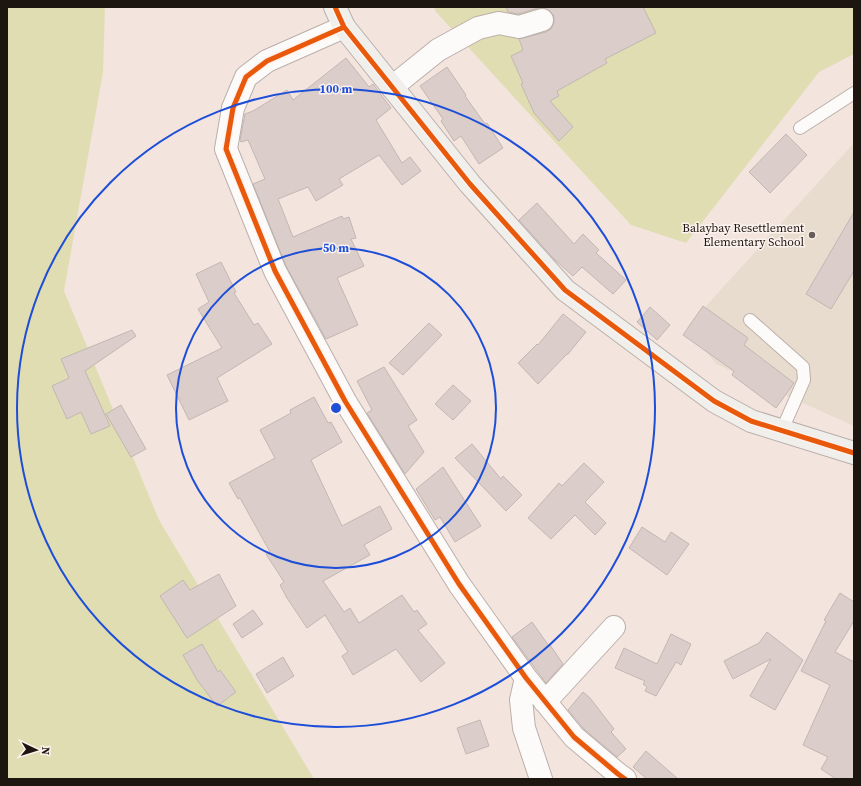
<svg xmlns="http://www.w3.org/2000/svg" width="861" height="786" viewBox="0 0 861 786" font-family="'Source Serif 4',serif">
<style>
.education{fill:#e8dcce}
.green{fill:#e1ddb2}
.building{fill:#dacdca;stroke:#c3b6b3}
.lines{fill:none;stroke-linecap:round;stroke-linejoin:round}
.lane-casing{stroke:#bbafaa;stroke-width:14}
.street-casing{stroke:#bbafaa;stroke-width:24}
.secondary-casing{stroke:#bbafaa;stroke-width:24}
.lane{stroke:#fdfbfa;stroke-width:12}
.street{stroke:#fdfbfa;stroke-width:22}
.secondary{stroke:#f0efeb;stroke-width:22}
.cycleway-casing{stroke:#fdf2ed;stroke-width:8}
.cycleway{stroke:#e8590c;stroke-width:5}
.ring{fill:none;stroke:#1d4ed8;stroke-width:2}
.poi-dot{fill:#685d58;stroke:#fdf2ed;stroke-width:1.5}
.labels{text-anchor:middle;stroke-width:3;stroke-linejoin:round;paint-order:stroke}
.poi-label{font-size:12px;fill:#1d1510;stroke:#fdf2ed;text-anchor:end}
.centre{fill:#1d4ed8;stroke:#fdf2ed;stroke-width:2}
.ring-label{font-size:12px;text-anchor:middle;font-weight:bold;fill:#1d4ed8;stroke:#fdf2ed;stroke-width:3;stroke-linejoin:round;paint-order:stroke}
</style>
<rect width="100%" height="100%" fill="#f3e4de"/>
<path class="education" d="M854 143V426L716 364 687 327Z"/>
<path class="green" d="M7 7H105L103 72 64 291 159 520 314 779H7Z
M434 7H854V54L819 72 686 243 631 225 436 12Z"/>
<path class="building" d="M506 7H643L656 33 605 59 607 63 557 91 559 96 550 101 573 127 559 141 534 113 521 84 523 83 511 56 523 50 519 39 546 32 551 29 554 23V16L550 11 544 8H538L518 14 508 12Z
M346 58 369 87 373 84 391 108 376 120 402 163 410 157 421 171 402 185 379 155 339 179 343 185 316 201 308 187 278 199 293 237 342 216 343 219 349 217 356 238 351 239 364 266 337 278 358 325 326 339 286 266 253 184 265 179 248 140 241 142 240 140 245 114 253 111 287 90 293 100Z
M447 67 466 95 465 96 485 124 487 123 503 148 479 164 461 136 454 141 441 121 443 119 420 86Z
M786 134 807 155 770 193 749 172Z
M537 203 574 244 583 234 599 250 596 253 626 280 613 294 582 267 573 276 555 260 519 220Z
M854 212V271L831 309 806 294Z
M221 262 236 292 234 293 254 325 258 323 272 344 217 378 228 401 189 420 167 375 222 348 198 309 209 302 196 274Z
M703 306 748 338 744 345 794 383 776 408 732 375 734 371 683 335Z
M650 307 670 325 657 340 637 322Z
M563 314 586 332 568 354H567L538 384 518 363 537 344 538 345Z
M429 323 442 335 403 375 389 363Z
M132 330 136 336 85 371 110 426 91 434 81 412 67 419 52 386 69 378 61 359Z
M384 367 417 420 408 426 424 452 405 474 367 413 372 410 357 381Z
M453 385 471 401 453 420 435 404Z
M314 397 328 423 331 422 342 442 311 460 342 526 380 506 392 529 364 545 370 555 323 581 344 612 350 608 359 623 402 595 414 612 417 610 427 624 418 630 445 663 421 682 396 649 353 675 342 656 348 652 325 615 307 628 287 598 280 585 284 582 266 554 270 552 240 498 238 499 229 483 275 458 260 430 291 413 290 410Z
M121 405 146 449 131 457 106 414Z
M472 444 501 479 503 476 522 495 506 511 455 458Z
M584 463 604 482 585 502 606 523 595 535 575 515 551 539 528 518 559 483 562 486Z
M443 467 481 526 455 542 440 517 435 520 416 489Z
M642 527 665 542 671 532 689 544 667 575 629 548Z
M219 574 236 606 187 638 160 596 183 580 190 590Z
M840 593 854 602V621L835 652 854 662V779H836L821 769 828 757 803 745 830 685 801 671 826 621 824 620Z
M253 610 263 624 242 638 233 624Z
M532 622 549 646 550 645 563 664 546 683 512 637Z
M767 632 803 660 775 710 750 696 771 659 733 679 724 661 759 643Z
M671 634 691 644 681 665 676 662 656 696 645 691 647 687 643 684 645 681 615 668 624 648 657 664Z
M202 644 218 672 220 670 236 692 217 706 197 680 183 655Z
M283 657 294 676 267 693 256 674Z
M583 692 590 698 614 729 611 732 626 749 617 757 584 729 568 710Z
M480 720 489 746 466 754 457 728Z
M646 751 678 779H647L633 767Z"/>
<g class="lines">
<defs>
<path id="lane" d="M800 128 854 93
M750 320 803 367 804 380 782 430"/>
<path id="street" d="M344 27 267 61 246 77 233 108 226 149 275 271 345 401 459 584 526 678 574 737 618 774 625 779
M392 87 438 50 478 28 499 23 519 27 542 20
M526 678 521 700 524 728 541 779
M545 702 614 627"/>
<path id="secondary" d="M335 7 344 27 470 184 565 290 714 401 751 421 854 453"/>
</defs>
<use href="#lane" class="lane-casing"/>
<use href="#street" class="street-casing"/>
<use href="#secondary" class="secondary-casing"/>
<use href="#lane" class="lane"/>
<use href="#street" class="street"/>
<use href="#secondary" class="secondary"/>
<defs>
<path id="cycleway" d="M335 7 344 27 470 184 565 290 714 401 751 421 854 453
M344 27 267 61 246 77 233 108 226 149 275 271 345 401 459 584 526 678 574 737 618 774 625 779"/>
</defs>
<use href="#cycleway" class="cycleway-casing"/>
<use href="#cycleway" class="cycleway"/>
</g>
<g class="ring">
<circle cx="336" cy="408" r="160"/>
<circle cx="336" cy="408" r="319"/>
</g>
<circle class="poi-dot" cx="812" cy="235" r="4"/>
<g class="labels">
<g class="poi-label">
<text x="804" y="232">Balaybay Resettlement<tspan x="804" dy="14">Elementary School</tspan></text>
</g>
</g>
<circle cx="336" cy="408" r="6" class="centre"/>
<g class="ring-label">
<text x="336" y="93">100 m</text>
<text x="336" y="252">50 m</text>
</g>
<rect width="861" height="786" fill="none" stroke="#1d1510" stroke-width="16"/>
<g transform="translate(36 750) rotate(94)" stroke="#fdf2ed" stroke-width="3" paint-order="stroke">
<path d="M0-3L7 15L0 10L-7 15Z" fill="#1d1510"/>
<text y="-6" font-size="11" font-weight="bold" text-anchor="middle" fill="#1d1510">N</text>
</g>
</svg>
